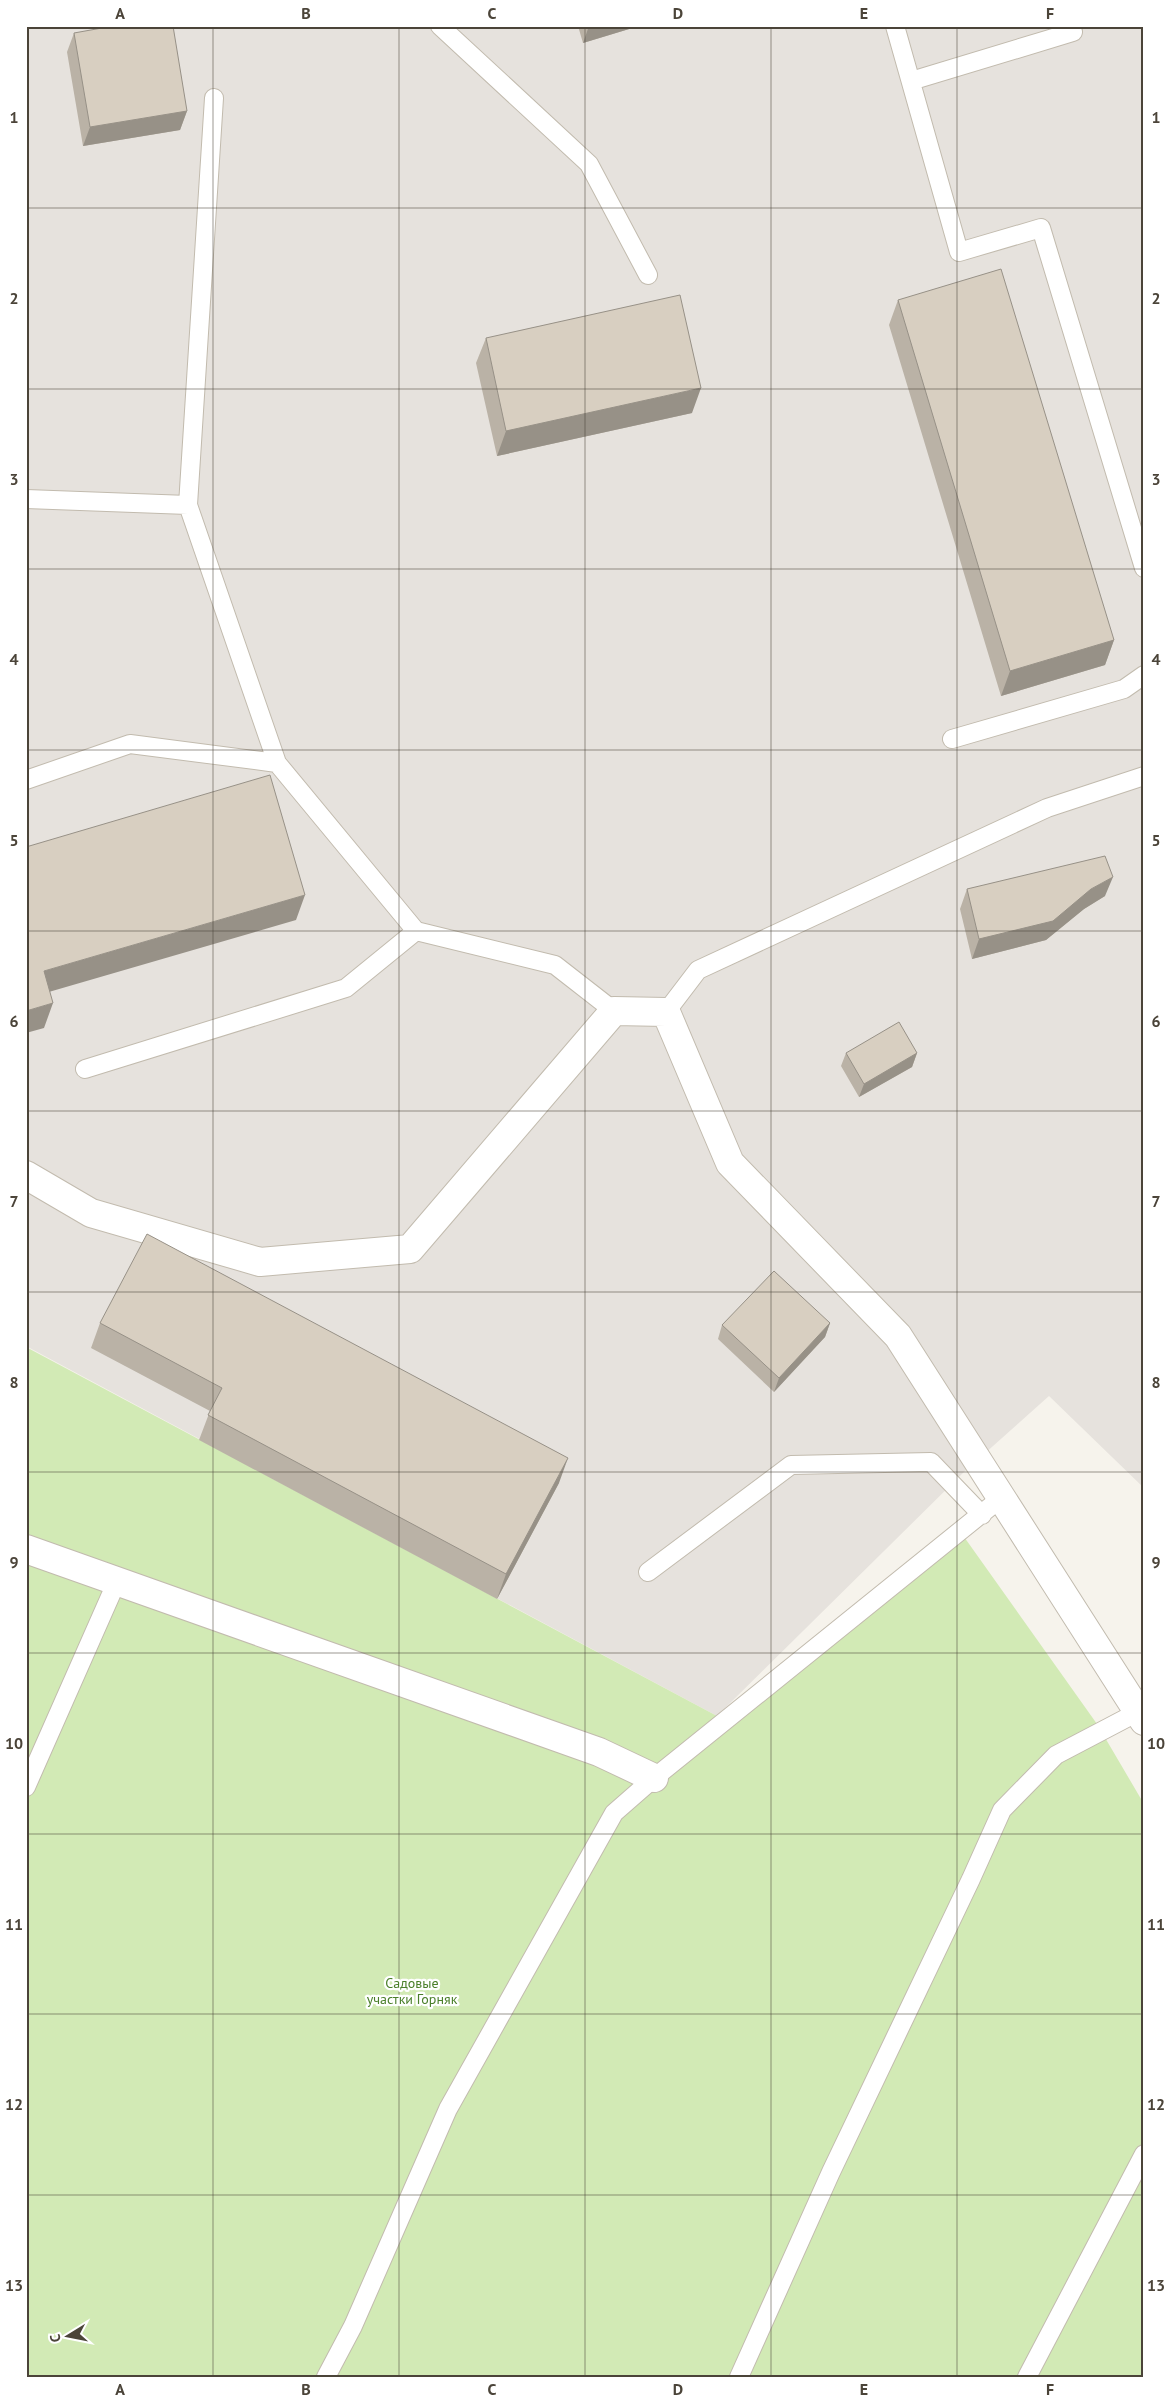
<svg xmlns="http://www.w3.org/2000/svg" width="1170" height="2403" viewBox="0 0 1170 2403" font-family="'PT Sans',sans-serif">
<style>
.industrial{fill:#e6e2dd}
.green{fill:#d2eab5}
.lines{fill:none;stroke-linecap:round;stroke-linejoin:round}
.service-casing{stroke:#c2bbae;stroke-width:20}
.minor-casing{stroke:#c2bbae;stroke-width:30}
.service{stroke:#fff;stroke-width:18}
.minor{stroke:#fff;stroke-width:28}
.wall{fill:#bab2a6}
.shaded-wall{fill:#979187}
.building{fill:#d8cfc1;stroke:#979187}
.grid{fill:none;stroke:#4b4439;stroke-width:1;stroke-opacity:0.55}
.labels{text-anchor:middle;stroke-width:4.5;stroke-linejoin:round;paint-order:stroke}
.park-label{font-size:14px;fill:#4a7f2a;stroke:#fff}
.neatline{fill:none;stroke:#4b4439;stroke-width:2}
.grid-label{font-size:16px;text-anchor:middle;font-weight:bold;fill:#4b4439}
</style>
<rect width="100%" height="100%" fill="#f6f3ec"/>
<path class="industrial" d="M26 26H1144V1488L1049 1396 965 1471 717 1716 26 1346Z"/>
<path class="green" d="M26 1347 717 1716 962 1534 1097 1724 1144 1804V2377H26Z"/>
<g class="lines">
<defs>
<path id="service" d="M440 26 589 164 648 275
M895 26 959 252 1041 228 1144 568
M911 81 1073 32
M214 98 188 505 277 763 416 931 555 965 614 1011
M26 499 188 505
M952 739 1124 689 1144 675
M26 780 130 744 277 763
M666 1012 698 970 1047 808 1144 776
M85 1069 346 988 416 931
M648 1572 791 1465 931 1462 982 1515
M26 1787 117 1581
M326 2377 353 2326 448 2109 614 1813 654 1778 1001 1498
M739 2377 831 2172 971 1879 1002 1810 1056 1755 1138 1712
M1027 2377 1144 2154"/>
<path id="minor" d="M26 1175 91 1213 260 1262 410 1249 614 1011 666 1012 730 1163 898 1336 1144 1721
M26 1549 599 1752 654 1778"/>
</defs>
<use href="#service" class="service-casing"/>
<use href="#minor" class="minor-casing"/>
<use href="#service" class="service"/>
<use href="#minor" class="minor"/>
</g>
<path class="wall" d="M578 26H639L583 43Z
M74 33 187 111 180 130 83 146 67 52Z
M898 300 1114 640 1105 665 1001 696 889 325Z
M486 338 692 413 497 456 476 363Z
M967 889 1105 896 1084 909 1046 940 972 959 960 909Z
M846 1053H917L912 1067 859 1097 841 1066Z
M100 1323 559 1483 497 1599 199 1440 210 1411 91 1348Z
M830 1323 825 1337 774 1392 718 1339 722 1325Z"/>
<path class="shaded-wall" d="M589 26H639L583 43Z
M187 111 180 130 83 146 90 127Z
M701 388 692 413 497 456 506 431Z
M1114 640 1105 665 1001 696 1010 671Z
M1113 877 1105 896 1084 909 1046 940 972 959 979 939 1091 889Z
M305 895 296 920 35 996 44 971Z
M53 1003 44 1028 26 1033V1011Z
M917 1053 912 1067 859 1097 864 1084Z
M830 1323 825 1337 774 1392 779 1378Z
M568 1458 559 1483 497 1599 506 1574Z"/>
<path class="building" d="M113 26H173L187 111 90 127 74 33Z
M1001 269 1114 640 1010 671 898 300Z
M680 295 701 388 506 431 486 338Z
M270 775 305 895 44 971 53 1003 26 1011V847Z
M1105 856 1113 877 1091 889 1053 921 979 939 967 889Z
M899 1022 917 1053 864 1084 846 1053Z
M147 1234 568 1458 506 1574 208 1415 222 1388 100 1323Z
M774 1271 830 1323 779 1378 722 1325Z"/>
<path class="grid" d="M213 26V2377M399 26V2377M585 26V2377M771 26V2377M957 26V2377M26 208H1144M26 389H1144M26 569H1144M26 750H1144M26 931H1144M26 1111H1144M26 1292H1144M26 1472H1144M26 1653H1144M26 1834H1144M26 2014H1144M26 2195H1144"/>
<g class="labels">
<g class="park-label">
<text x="412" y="1988">Садовые<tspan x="412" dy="16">участки Горняк</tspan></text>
</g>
</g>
<rect width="1170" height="2403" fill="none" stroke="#ffffff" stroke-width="55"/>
<g transform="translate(68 2336) rotate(260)" stroke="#ffffff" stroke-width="4" paint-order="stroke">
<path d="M0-4L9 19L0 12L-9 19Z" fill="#4b4439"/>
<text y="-8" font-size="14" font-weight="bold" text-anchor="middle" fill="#4b4439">С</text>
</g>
<rect x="28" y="28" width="1114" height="2348" class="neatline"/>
<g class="grid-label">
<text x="120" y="19">A</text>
<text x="306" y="19">B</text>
<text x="492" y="19">C</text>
<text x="678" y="19">D</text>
<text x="864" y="19">E</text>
<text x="1050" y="19">F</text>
<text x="14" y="123">1</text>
<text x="1156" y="123">1</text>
<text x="14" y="304">2</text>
<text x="1156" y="304">2</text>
<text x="14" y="485">3</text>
<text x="1156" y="485">3</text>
<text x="14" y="665">4</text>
<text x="1156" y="665">4</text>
<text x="14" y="846">5</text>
<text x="1156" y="846">5</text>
<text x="14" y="1027">6</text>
<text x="1156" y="1027">6</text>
<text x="14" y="1207">7</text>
<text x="1156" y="1207">7</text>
<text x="14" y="1388">8</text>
<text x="1156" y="1388">8</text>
<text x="14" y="1568">9</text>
<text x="1156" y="1568">9</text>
<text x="14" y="1749">10</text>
<text x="1156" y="1749">10</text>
<text x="14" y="1930">11</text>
<text x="1156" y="1930">11</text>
<text x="14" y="2110">12</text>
<text x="1156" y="2110">12</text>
<text x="14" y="2291">13</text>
<text x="1156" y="2291">13</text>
<text x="120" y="2395">A</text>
<text x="306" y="2395">B</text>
<text x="492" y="2395">C</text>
<text x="678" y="2395">D</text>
<text x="864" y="2395">E</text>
<text x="1050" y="2395">F</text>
</g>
</svg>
